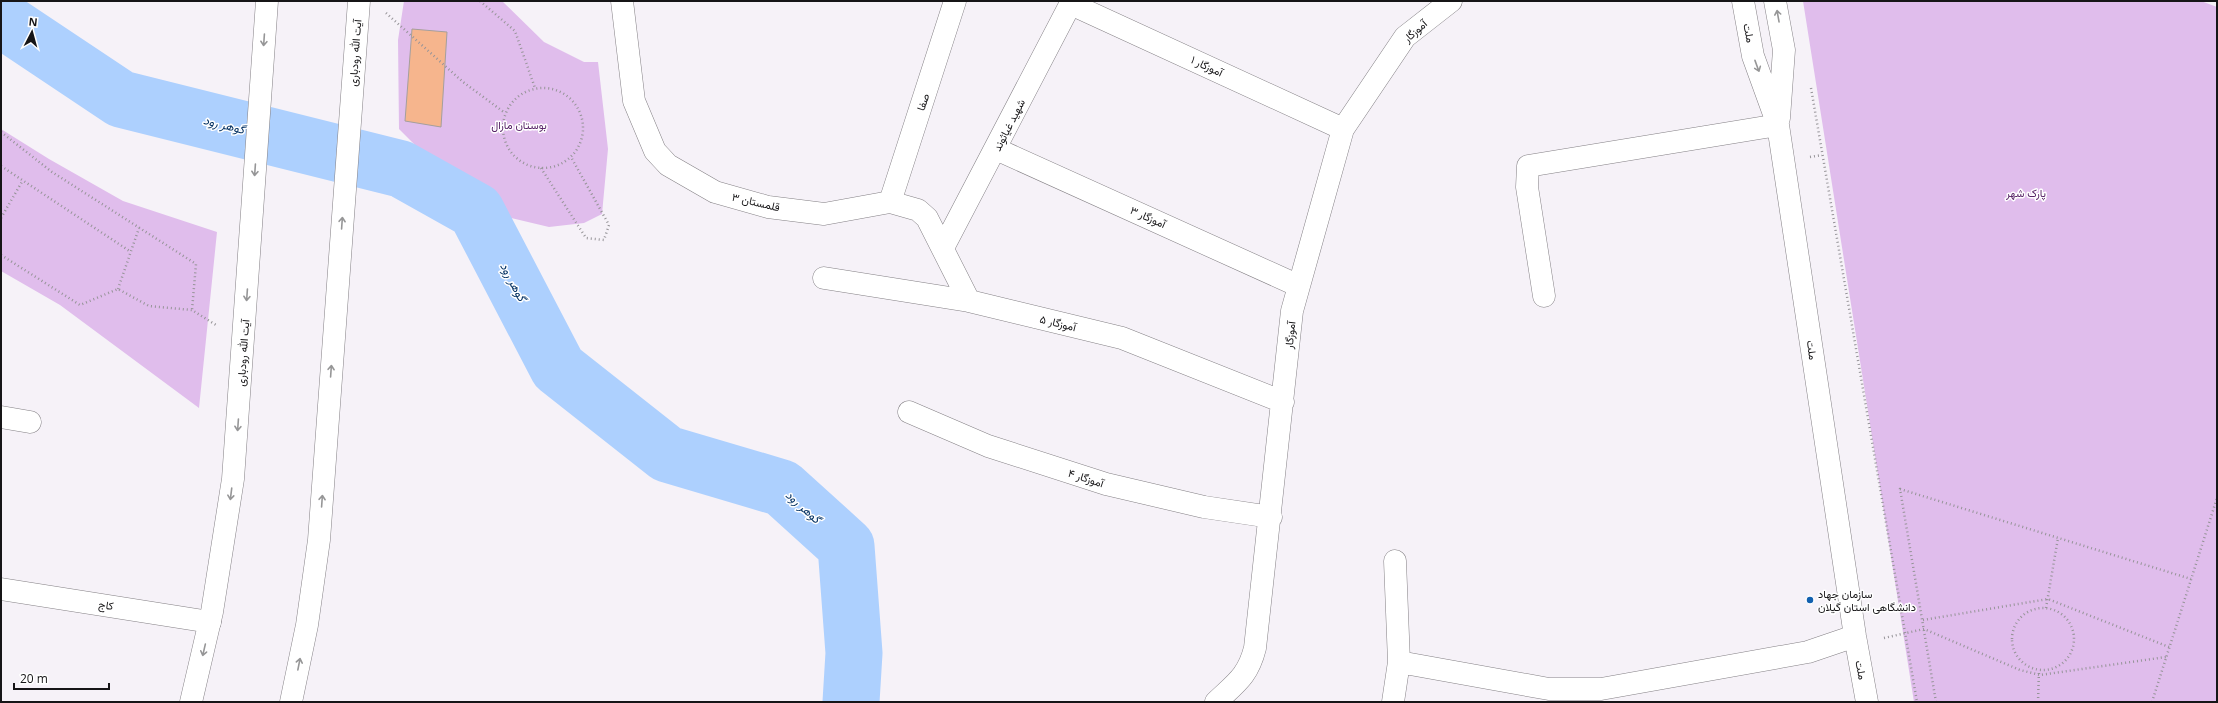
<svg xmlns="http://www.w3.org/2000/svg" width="2218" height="703" viewBox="0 0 2218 703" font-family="'Open Sans',Vazirmatn,sans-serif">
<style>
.green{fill:#e0bdec}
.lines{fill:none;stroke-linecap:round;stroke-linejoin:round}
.river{stroke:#add0fe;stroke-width:57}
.building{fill:#f6b58d;stroke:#a59f9c}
.minor-casing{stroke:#848085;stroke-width:23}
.major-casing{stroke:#848085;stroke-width:23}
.path{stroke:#969498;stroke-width:2.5;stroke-dasharray:1 3;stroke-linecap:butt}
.minor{stroke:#fff;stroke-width:22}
.major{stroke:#fff;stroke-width:22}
.oneway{stroke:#969697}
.poi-dot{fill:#1160af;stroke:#fff;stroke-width:1.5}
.labels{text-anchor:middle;stroke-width:3;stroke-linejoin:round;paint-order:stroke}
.street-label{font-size:11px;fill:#161517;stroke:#fff}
.park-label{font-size:11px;fill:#572367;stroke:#fff}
.poi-label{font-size:11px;fill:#161517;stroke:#fff;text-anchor:start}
.water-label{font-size:12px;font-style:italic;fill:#063364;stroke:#fff}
</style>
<rect width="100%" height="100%" fill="#f6f2f8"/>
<path class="green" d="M404 1H502L544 42 584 62H598L608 149 602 214 584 223 549 227 490 213 435 165 399 129 398 40Z
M1803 1H2201L2217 7V702H1914Z
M1 129 49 159 123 201 217 232 199 408 60 305 1 271Z"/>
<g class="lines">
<path class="river" d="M1 19 121 99 401 169 476 211 558 368 667 454 782 488 846 546 854 653 851 702"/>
</g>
<path class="building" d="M412 29 447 32 441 127 405 121Z"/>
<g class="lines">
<defs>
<path id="minor" d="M622 1 634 101 655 151 668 165 715 192 768 207 824 214 890 202 918 210 927 218 969 301
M1743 1 1753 56 1778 125 1855 636 1867 702
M1775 1 1784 50 1779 118
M1071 4 1343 129
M996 149 1299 286
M890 202 955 1
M943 248 1072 1
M824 278 969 301 1122 338 1283 402
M1544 296 1527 187 1528 166 1778 125
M909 412 988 446 1106 484 1204 507 1271 517
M1 417 30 422
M1 589 210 622
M1399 662 1549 689H1601L1808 652 1855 636
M1216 702C1236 683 1248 676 1255 648L1292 311 1343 129 1405 37 1451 1
M1393 702 1399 662 1395 561"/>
<path id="major" d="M191 702 212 612 233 479 267 1
M291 702 307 625 319 540 359 1"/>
</defs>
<use href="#minor" class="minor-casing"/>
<use href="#major" class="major-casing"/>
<path class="path" d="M480 1 515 31 535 88
M386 13 463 82 505 113
M1811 88 1917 702
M503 128a40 40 0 1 1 80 0a40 40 0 1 1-80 0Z
M1 132 52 172 196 264 192 310
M1810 157 1822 155
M1 166 131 252
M541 168 586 238 604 240 609 225 571 157
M1 218 23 180
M1 255 80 305 118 289 149 306 192 310 216 325
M118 289 139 228
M2046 608 2058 538
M2012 639a31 31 0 1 1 62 0a31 31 0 1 1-62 0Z
M1923 620 2048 599 2169 647
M1884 638 1924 629 2020 670 2040 675 2166 657
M1936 702 1900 489 2191 579
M2038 702 2039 670
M2152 702 2217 498"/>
<use href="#minor" class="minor"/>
<use href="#major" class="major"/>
</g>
<defs><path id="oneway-shaft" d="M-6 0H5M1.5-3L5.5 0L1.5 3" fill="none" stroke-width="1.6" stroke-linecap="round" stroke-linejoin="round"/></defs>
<g class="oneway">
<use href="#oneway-shaft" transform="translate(1778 16) rotate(-100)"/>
<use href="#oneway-shaft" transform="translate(264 40) rotate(94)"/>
<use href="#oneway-shaft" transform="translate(1757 66) rotate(70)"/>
<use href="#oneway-shaft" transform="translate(255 170) rotate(94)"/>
<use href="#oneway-shaft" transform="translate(342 223) rotate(-86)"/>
<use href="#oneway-shaft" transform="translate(247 295) rotate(94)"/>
<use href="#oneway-shaft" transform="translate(331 371) rotate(-86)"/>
<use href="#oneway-shaft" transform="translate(238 425) rotate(94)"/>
<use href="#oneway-shaft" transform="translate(231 494) rotate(97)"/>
<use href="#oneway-shaft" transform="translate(322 501) rotate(-86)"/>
<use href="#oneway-shaft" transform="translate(204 650) rotate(103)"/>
<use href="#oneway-shaft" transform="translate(299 664) rotate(-79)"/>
</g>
<circle class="poi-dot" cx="1810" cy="600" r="4"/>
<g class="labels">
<g class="street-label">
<text transform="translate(1415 31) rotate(-42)" y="4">آموزگار</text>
<text transform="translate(1749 33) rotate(79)" y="4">ملت</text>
<text transform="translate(355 53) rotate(-86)" y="4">آیت الله رودباری</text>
<text transform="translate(1207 66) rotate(25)" y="4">آموزگار ۱</text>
<text transform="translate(923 102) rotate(-72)" y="4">صفا</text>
<text transform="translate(1009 125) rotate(-63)" y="4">شهید غیاثوند</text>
<text transform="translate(756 202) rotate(13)" y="4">قلمستان ۳</text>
<text transform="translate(1148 217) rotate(24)" y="4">آموزگار ۳</text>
<text transform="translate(1058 323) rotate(14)" y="4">آموزگار ۵</text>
<text transform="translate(1290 335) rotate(-84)" y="4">آموزگار</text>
<text transform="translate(1812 350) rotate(82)" y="4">ملت</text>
<text transform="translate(243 353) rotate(-86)" y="4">آیت الله رودباری</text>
<text transform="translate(1086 478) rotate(18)" y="4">آموزگار ۴</text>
<text transform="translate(106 605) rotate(9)" y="4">کاج</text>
<text transform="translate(1861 670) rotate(79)" y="4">ملت</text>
</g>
<g class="park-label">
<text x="519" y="129">بوستان مارال</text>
<text x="2026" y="197">پارک شهر</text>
</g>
<g class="poi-label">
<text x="1818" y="598">سازمان جهاد<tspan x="1818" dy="13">دانشگاهی استان گیلان</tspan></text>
</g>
<g class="water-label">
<text transform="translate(224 125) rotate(14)" y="4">گوهر رود</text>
<text transform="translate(513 282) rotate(62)" y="4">گوهر رود</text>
<text transform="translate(803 507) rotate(42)" y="4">گوهر رود</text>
</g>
</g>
<rect width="2218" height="703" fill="none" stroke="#161517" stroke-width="4"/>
<g transform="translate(32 32) rotate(6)" stroke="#ffffff" stroke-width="3" paint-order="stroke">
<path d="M0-3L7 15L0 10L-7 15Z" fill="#161517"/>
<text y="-6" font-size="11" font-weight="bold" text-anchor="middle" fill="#161517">N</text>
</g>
<path d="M14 683v6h95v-6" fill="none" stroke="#161517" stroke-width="2"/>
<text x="20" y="683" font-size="12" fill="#161517" stroke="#ffffff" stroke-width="3" paint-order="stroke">20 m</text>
</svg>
